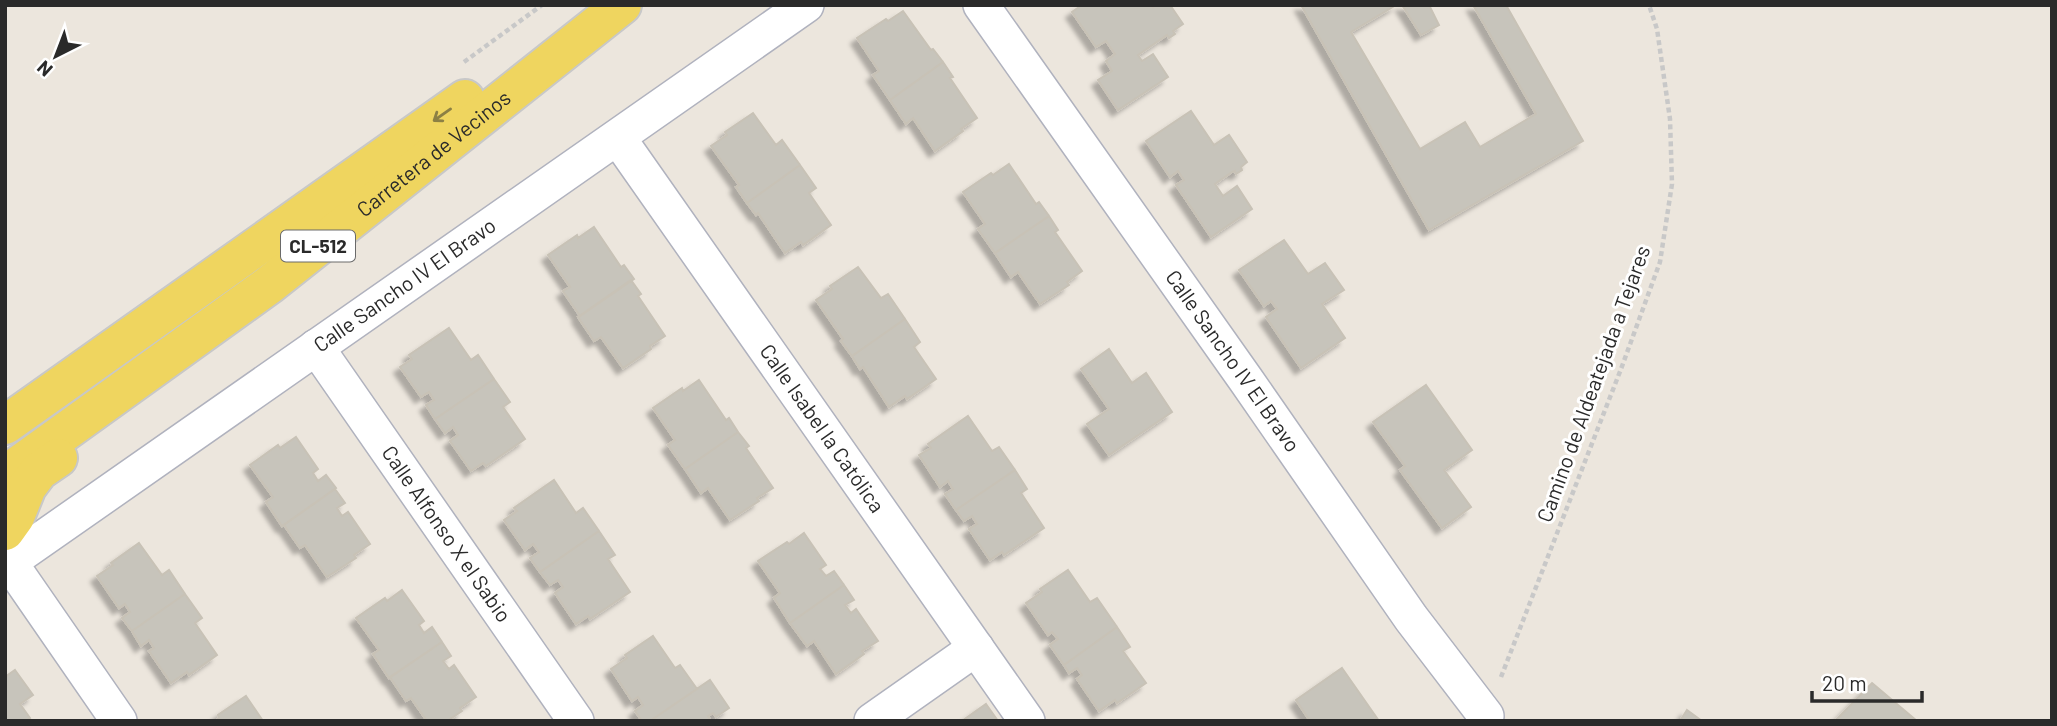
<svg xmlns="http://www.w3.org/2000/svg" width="2057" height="726" viewBox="0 0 2057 726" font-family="Barlow,sans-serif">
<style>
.building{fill:#c7c4bb;stroke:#c8c2b6;stroke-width:2;filter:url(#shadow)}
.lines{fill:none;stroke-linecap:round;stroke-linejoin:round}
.street-casing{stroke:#b0b2be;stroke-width:38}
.primary-casing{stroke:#c8c8c8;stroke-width:42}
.path{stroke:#c8c8c8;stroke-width:4.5;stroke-dasharray:5 3.5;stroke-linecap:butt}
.street{stroke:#fff;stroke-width:35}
.primary{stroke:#efd55f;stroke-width:38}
.oneway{stroke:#8c8044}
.labels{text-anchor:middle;stroke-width:6;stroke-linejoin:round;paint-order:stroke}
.shield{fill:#fff;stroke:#6a6a6a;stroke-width:2}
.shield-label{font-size:19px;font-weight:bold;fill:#2a2a2a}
.street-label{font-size:21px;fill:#2a2a2a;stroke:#fff}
</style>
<defs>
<filter id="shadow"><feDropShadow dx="-6" dy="6" stdDeviation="2" flood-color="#0004"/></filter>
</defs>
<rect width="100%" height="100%" fill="#ece6dd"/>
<path class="building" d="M1082 5H1151L1153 7 1155 5H1170L1183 24 1173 31 1175 34 1169 38 1167 35 1138 55 1142 61 1153 54 1168 77 1118 110 1098 80 1112 71 1106 61 1115 54 1106 41 1096 47 1072 12Z
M1301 5H1396L1351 32 1420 149 1465 122 1480 147 1536 114 1473 5H1506L1583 141 1429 230Z
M1402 5H1429L1439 25 1421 35Z
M903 11 931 50 933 49 943 62 890 100 873 75 879 71 857 38 886 19 888 21Z
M943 62 953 77 950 78 977 118 961 129 963 131 935 151 913 118 906 124 890 100Z
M1191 111 1214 145 1229 135 1247 162 1241 167 1242 170 1236 174 1235 171 1232 172 1215 184 1223 196 1237 186 1252 209 1211 237 1176 185 1184 180 1178 171 1170 177 1146 141Z
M753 113 776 145 782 140 800 165 747 203 736 187 739 185 711 146 727 135 725 132Z
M1009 164 1036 204 1039 202 1049 216 995 253 978 229 985 224 963 192 991 173 993 175Z
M800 165 816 188 809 193 831 225 803 245 801 242 785 253 758 213 756 215 747 203Z
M1049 216 1058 230 1055 232 1082 271 1067 282 1069 285 1040 304 1018 272 1011 277 995 253Z
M594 227 621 267 624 265 634 279 580 316 563 291 570 287 548 255 577 235 578 238Z
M1284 240 1308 274 1325 263 1344 290 1322 304 1345 338 1301 368 1266 317 1277 309 1271 301 1264 306 1239 270Z
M858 267 881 298 888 294 905 319 852 356 841 341 843 339 816 300 832 289 830 286Z
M631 280 641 294 638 296 665 336 650 346 651 349 623 368 601 337 594 341 578 317Z
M905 319 920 342 914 347 936 379 907 399 905 396 889 407 863 367 860 369 852 356Z
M449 328 471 360 478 355 494 379 435 419 426 405 434 400 429 392 421 397 400 367 412 359 409 355Z
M1109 349 1132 383 1146 373 1172 412 1109 455 1087 424 1109 409 1081 369Z
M494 379 510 402 503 407 525 439 486 466 483 463 471 471 450 441 458 435 453 427 445 433 435 419Z
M699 380 726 420 729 418 738 432 685 469 668 445 675 440 653 408 682 388 683 391Z
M1426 385 1472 450 1444 470 1471 507 1442 528 1400 470 1405 466 1373 422Z
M968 416 992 451 999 447 1015 470 956 510 945 494 953 489 948 481 940 487 919 455 931 448 928 444Z
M738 432 749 446 746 448 773 488 757 498 759 501 730 520 708 488 701 493 685 469Z
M296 437 318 469 313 473 318 481 326 475 336 488 282 526 266 502 273 497 250 465 278 445 280 448Z
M1015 470 1027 489 1021 493 1044 528 1004 555 1002 552 990 560 969 529 977 524 972 516 964 521 956 510Z
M554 480 576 513 583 508 599 531 540 572 530 558 539 552 533 544 525 550 504 520 517 511 514 508Z
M335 489 345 503 337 508 342 516 348 512 370 544 354 555 356 558 327 577 305 545 300 548 284 525Z
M599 531 615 555 608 559 630 592 590 619 588 616 576 624 555 593 563 587 558 580 550 585 540 572Z
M804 533 826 565 820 569 826 576 834 571 844 585 790 623 774 598 780 593 758 561 787 542 789 544Z
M139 543 162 575 169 570 185 594 132 631 122 618 130 612 125 604 119 608 97 576 113 565 111 563Z
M1068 570 1090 602 1097 598 1117 627 1064 665 1050 645 1058 639 1052 632 1048 635 1026 603 1042 592 1040 589Z
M844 585 854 600 845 605 851 613 856 609 878 641 862 651 864 654 836 674 814 641 807 646 790 623Z
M402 590 424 621 419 625 424 633 432 627 442 642 389 678 373 654 379 650 356 618 385 598 387 601Z
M185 594 202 618 195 623 217 655 189 675 187 672 171 683 149 651 154 648 149 640 141 646 132 631Z
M1117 627 1130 647 1123 651 1146 683 1117 703 1115 700 1099 711 1077 679 1082 675 1077 668 1069 673 1064 665Z
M653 636 675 668 680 665 697 689 650 721H642L635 711 643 705 638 697 632 701 611 669 627 658 625 655Z
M442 642 451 656 443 661 449 669 454 665 476 697 460 708 462 711 447 721H427L411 698 406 701 390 677Z
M1342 668 1379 721H1310L1296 700Z
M15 670 33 695 20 704 30 718 26 721H5V677Z
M710 680 729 708 716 717 713 713 708 716 711 721H650Z
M1872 683 1917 721H1835Z
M246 696 263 721H216L219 718 218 715Z
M986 704 998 721H962Z
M1687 710 1702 721H1680Z"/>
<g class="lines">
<defs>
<g id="street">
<path id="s1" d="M981 5 1246 380 1411 618 1486 716"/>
<path id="s2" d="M618 138 1027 721"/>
<path id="s3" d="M316 347 576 721"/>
<path d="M5 556 119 721"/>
<path id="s4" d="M5 565 806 5"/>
<path d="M872 721 976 648"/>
</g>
<g id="primary">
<path d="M5 425 465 99"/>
<path id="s5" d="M5 475 269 285 622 5"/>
<path d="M5 531 15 517 27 487 39 471 58 458"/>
</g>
</defs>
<use href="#street" class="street-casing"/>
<use href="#primary" class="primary-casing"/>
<path class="path" d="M464 62 542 5
M1501 677 1621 369 1660 262 1672 184 1670 119 1657 29 1649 5"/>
<use href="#street" class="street"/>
<use href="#primary" class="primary"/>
</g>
<defs><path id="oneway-shaft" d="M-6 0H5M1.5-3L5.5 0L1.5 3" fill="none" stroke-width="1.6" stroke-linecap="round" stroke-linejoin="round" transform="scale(1.75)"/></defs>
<use class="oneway" href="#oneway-shaft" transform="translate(442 115) rotate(145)"/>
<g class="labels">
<rect class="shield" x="281" y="230.5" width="74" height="31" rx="5"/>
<g class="shield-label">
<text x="318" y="253">CL-512</text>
</g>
<g class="street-label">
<text dy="7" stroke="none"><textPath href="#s5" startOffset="536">Carretera de Vecinos</textPath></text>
<text dy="7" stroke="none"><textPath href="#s4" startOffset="488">Calle Sancho IV El Bravo</textPath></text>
<text dy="7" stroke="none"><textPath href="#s1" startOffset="436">Calle Sancho IV El Bravo</textPath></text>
<text transform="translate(1594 384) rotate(-70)" y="7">Camino de Aldeatejada a Tejares</text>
<text dy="7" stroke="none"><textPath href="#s2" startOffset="355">Calle Isabel la Católica</textPath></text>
<text dy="7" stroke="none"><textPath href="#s3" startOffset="228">Calle Alfonso X el Sabio</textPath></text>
</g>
</g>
<rect width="2057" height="726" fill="none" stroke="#2a2a2a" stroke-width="14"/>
<g transform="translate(56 56) rotate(222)" stroke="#ffffff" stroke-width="5" paint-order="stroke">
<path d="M0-5L12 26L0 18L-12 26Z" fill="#2a2a2a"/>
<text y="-10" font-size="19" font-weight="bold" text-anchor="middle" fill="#2a2a2a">N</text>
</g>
<path d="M1812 691v10h110v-10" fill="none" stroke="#2a2a2a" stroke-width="3.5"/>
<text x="1822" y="691" font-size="21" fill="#2a2a2a" stroke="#ffffff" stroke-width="5" paint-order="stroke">20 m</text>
</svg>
